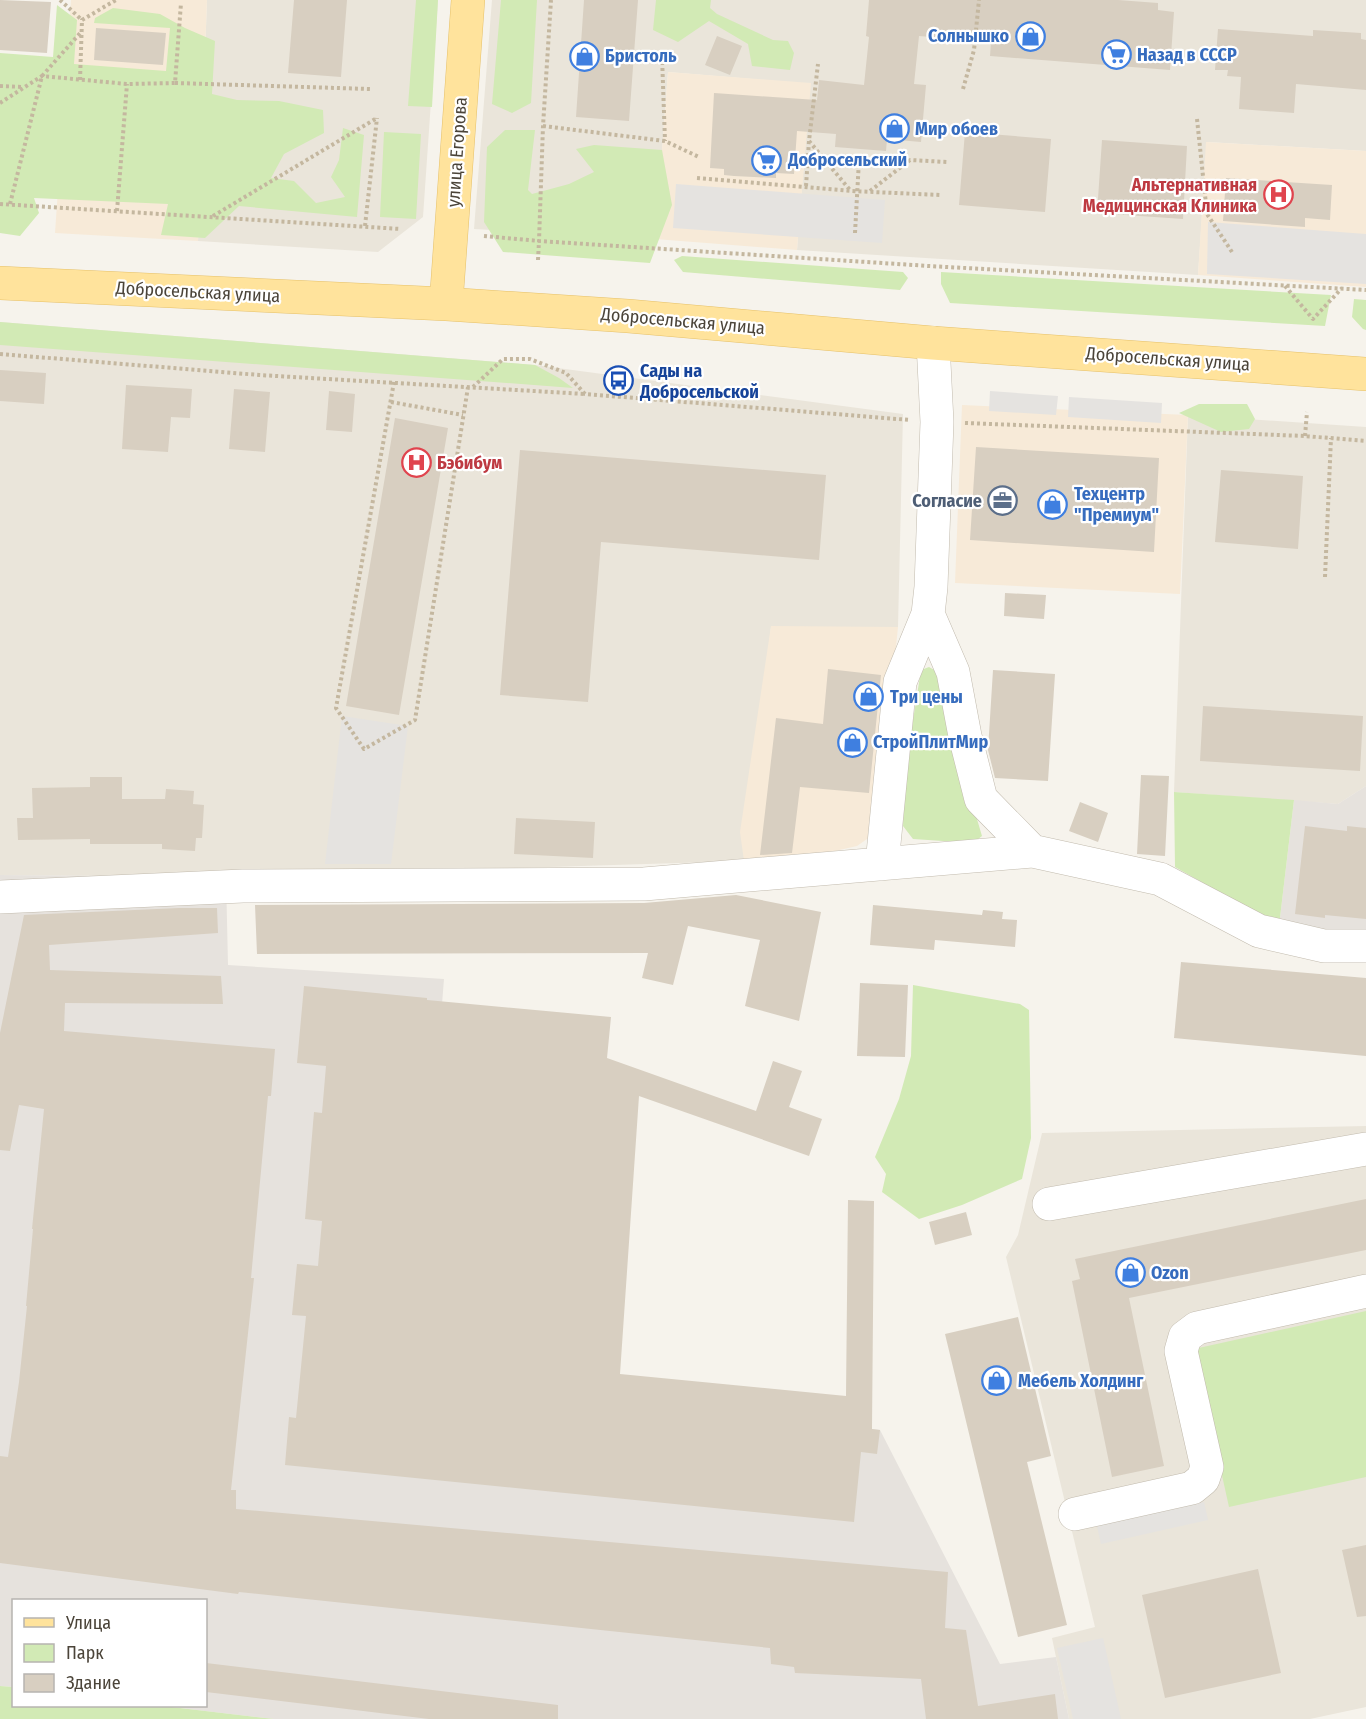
<svg xmlns="http://www.w3.org/2000/svg" width="1366" height="1719" viewBox="0 0 1366 1719" font-family="'Fira Sans Condensed',sans-serif">
<style>
.residential{fill:#eae5da}
.commercial{fill:#f7ead8}
.industrial{fill:#e6e2dd}
.green{fill:#d2eab5}
.parking{fill:#e5e3e0}
.building{fill:#d8cfc1}
.lines{fill:none;stroke-linecap:round;stroke-linejoin:round}
.minor-casing{stroke:#c2bbae;stroke-width:34}
.major-casing{stroke:#e6c16a;stroke-width:34}
.path{stroke:#c4b79f;stroke-width:4;stroke-dasharray:3 3;stroke-linecap:butt}
.minor{stroke:#fff;stroke-width:33}
.major{stroke:#ffe39c;stroke-width:33}
.labels{text-anchor:middle;stroke-width:4.5;stroke-linejoin:round;paint-order:stroke}
.shop-label{font-size:18px;font-weight:bold;fill:#366cbe;stroke:#fff;text-anchor:start}
.street-label{font-size:18px;fill:#4b4439;stroke:#fff}
.health-label{font-size:18px;font-weight:bold;fill:#be3a42;stroke:#fff;text-anchor:end}
.transit-label{font-size:18px;font-weight:bold;fill:#164399;stroke:#fff;text-anchor:start}
.service-label{font-size:18px;font-weight:bold;fill:#4e5e75;stroke:#fff;text-anchor:end}
</style>
<rect width="100%" height="100%" fill="#f6f3ec"/>
<path class="residential" d="M207 0H438L423 217 378 252 198 241Z
M492 0H1366V151L1207 142 1198 275 797 250 810 84 668 72 655 239 474 229Z
M0 322 535 365 903 414 898 627H771L744 861 226 877 0 875Z
M1188 415 1366 427V786L1338 804 1174 792Z
M1366 1126V1707L1310 1719H1069L1052 1638 1095 1627 1006 1257 1018 1235 1042 1133Z"/>
<path class="commercial" d="M71 0H207L198 241 55 233Z
M668 72 811 83 797 250 655 239Z
M1206 142 1366 151V287L1198 275Z
M962 405 1188 415 1180 594 955 583Z
M771 626 898 627 877 832 857 846 791 861H744L740 832Z"/>
<path class="industrial" d="M1366 786V938L1279 926 1294 800 1338 804Z
M0 875 226 877 228 965 444 979 434 1105 587 1396 880 1430 1000 1664 1056 1657 1069 1719H274L163 1706H206V1600H14L13 1687 0 1686Z"/>
<path class="green" d="M416 0H438L432 107 408 106Z
M501 0H537L531 103 512 113 492 104Z
M656 0H711L710 8 717 14 773 40 788 41 794 53 790 70 752 66 748 44 709 21 678 42 653 30Z
M57 5 77 20 74 64 166 71 170 28 94 23 95 18 113 8 160 14 185 28 215 41 212 94 237 100 279 101 323 110 324 133 284 154 271 178 294 181 316 203 345 197 331 177 339 160 343 128 364 135 357 217 239 206 205 238 161 235 168 204 34 198 39 213 20 236 0 233V53L53 57Z
M505 130H535L528 190 532 194 569 184 594 172 576 149 594 145 662 150 672 205 650 263 503 252 484 222 487 147Z
M384 132 421 134 416 219 380 217Z
M682 256 903 272 908 278 900 290 683 272 674 260Z
M941 272 1331 295 1325 326 950 303 941 284Z
M1354 299 1366 300V330L1363 329 1352 317Z
M0 322 535 365 559 378 573 388 0 345Z
M1199 404H1247L1255 419 1249 429 1221 432 1179 413Z
M929 667 938 672 960 762 982 836 973 843 913 839 903 826 905 770 921 670Z
M1174 792 1294 800 1279 926 1175 867Z
M913 985 1020 1004 1029 1010 1031 1138 1022 1179 962 1205 919 1219 882 1192 886 1174 875 1157 899 1099 911 1056Z
M1366 1311V1477L1229 1507 1194 1349Z
M0 1686 13 1687 14 1706H163L274 1719H0Z"/>
<path class="parking" d="M676 184 885 200 882 243 673 228Z
M1208 222 1366 234V284L1207 274Z
M990 391 1058 396 1056 415 989 411Z
M1069 397 1162 403 1161 423 1068 417Z
M342 716 408 726 391 864H325Z
M1204 1502 1208 1520 1101 1544 1097 1526Z
M1103 1638 1121 1719H1073L1057 1648Z"/>
<path class="building" d="M0 0 51 2 47 53 0 50Z
M294 0H347L341 77 288 73Z
M584 0H638L629 121 576 117Z
M869 0H1118L1158 3V10L1174 12 1170 70 990 56 991 42 919 36 914 84 926 85 921 142 887 139 886 151 835 147 836 134 797 131 794 174 776 173V178L734 176 724 175V169L710 168 714 93 817 100 819 80 864 85 869 37 866 36Z
M96 28 166 33 163 65 94 60Z
M1218 29 1313 36V30L1361 33V39L1366 40V90L1296 84 1294 113 1239 109 1241 77 1227 76 1228 70H1215Z
M717 36 742 46 730 75 705 65Z
M965 132 1051 139 1045 212 959 205Z
M1102 140 1187 146 1183 219 1097 213Z
M1226 178 1332 185 1330 220 1305 218V227L1223 221Z
M0 370 46 373 44 404 0 401Z
M126 385 192 389 190 418 171 417 168 452 122 449Z
M234 389 270 392 265 452 229 449Z
M329 391 355 394 352 432 326 430Z
M395 418 448 428 399 715 346 706Z
M976 447 1159 458 1154 552 970 540Z
M520 450 826 475 819 560 601 542 588 702 500 695Z
M1221 470 1303 476 1298 549 1215 542Z
M1005 593 1046 595 1044 619 1004 616Z
M828 669 881 675 869 793 800 787 792 853 760 855 776 718 823 724Z
M993 670 1055 674 1048 781 995 778 988 750Z
M1203 706 1363 716 1360 771 1200 761Z
M1141 775 1169 776 1165 856 1137 854Z
M90 777H122V799H165L166 789 194 791 193 804 204 805 202 838H196L195 851 162 849V844H90V839L18 840 17 818H33L32 788 90 787Z
M1080 802 1108 813 1098 842 1069 831Z
M516 818 595 822 593 858 514 854Z
M1305 826 1347 831V826L1366 828V919L1325 915V918L1295 914Z
M736 895 821 912 799 1021 745 1006 760 940 688 926 673 985 642 978 648 953 257 954 255 905 644 903Z
M873 905 982 915 983 910 1003 912 1002 919 1017 920 1015 947 935 940 934 950 870 945Z
M179 908H217L218 933 49 945 50 970 221 976 223 1004 65 1003 64 1031 275 1049 271 1096H268L251 1278H254L231 1490H236V1509L948 1572 945 1628 966 1630 978 1706 1055 1694 1058 1719H926L921 1679 795 1673 794 1667 771 1664 770 1648 239 1592 238 1594 0 1563V1456L8 1457 19 1382 27 1306H26L33 1229H32L44 1109 19 1105 10 1151 0 1150V1033L24 915Z
M1181 962 1366 978V1056L1174 1038Z
M860 983 908 985 905 1057 857 1056Z
M304 986 427 998V1000L611 1017 607 1058 756 1111 773 1061 802 1071 789 1107 822 1119 809 1156 639 1096 620 1374 846 1396 848 1200 874 1201 872 1429 880 1430 877 1454 861 1452 854 1522 285 1465 289 1417 296 1418 306 1316 292 1315 297 1264 318 1266 322 1221 305 1219 314 1112 322 1113 326 1066 297 1063Z
M1366 1199V1250L1129 1298 1164 1466 1112 1477 1072 1281 1080 1279 1075 1259Z
M966 1212 972 1235 935 1245 929 1222Z
M1018 1317 1051 1456 1027 1462 1067 1625 1018 1637 945 1334Z
M1366 1545V1616L1357 1617 1342 1550Z
M1258 1569 1281 1673 1165 1698 1142 1595Z
M206 1663 558 1705V1719H429L206 1692Z"/>
<g class="lines">
<defs>
<path id="minor" d="M933 343 937 422 931 587 928 614 953 672 965 736 981 799 1032 851 1160 879 1259 931 1324 946H1366
M882 864 900 682 928 614
M0 897 243 886 644 884 1032 851
M1049 1204 1366 1149
M1075 1514 1192 1488 1203 1479 1207 1467 1181 1351 1185 1337 1197 1328 1366 1291"/>
<path id="major" d="M0 283 446 304 628 316 933 343 1366 374
M446 304 468 0"/>
</defs>
<use href="#minor" class="minor-casing"/>
<use href="#major" class="major-casing"/>
<path class="path" d="M60 0 82 20
M662 56 665 141
M80 80 82 20 116 0
M175 83 370 89
M0 86 24 87
M963 89 974 50 979 0
M0 103 42 76 127 84 175 83 181 3
M1197 119 1207 214 1232 252
M543 126 665 141 699 157
M809 141 850 190
M697 178 851 191 940 195
M806 186 809 141 818 64
M870 191 910 160 947 162
M0 204 401 229
M10 204 42 76 82 31
M117 211 127 84
M213 216 377 118
M365 226 377 118
M855 233 859 160
M484 236 539 241 543 126 551 0
M538 260 539 241 929 266 1366 290
M1285 286 1313 319 1342 288
M0 354 259 375 585 394
M394 382 336 708 364 749 415 720 468 387
M473 387 503 359H530L566 373 585 394 910 420
M391 402 463 415
M965 423 1305 436 1366 441
M1305 436 1307 412
M1325 577 1331 438"/>
<use href="#minor" class="minor"/>
<use href="#major" class="major"/>
</g>
<defs>
<symbol id="shop-ring" viewBox="-11 -11 22 22"><circle r="9.5" fill="#fff" stroke="#3f7fe0" stroke-width="1.5"/><path d="M-5-2.5h2.3a2.7 3.5 0 0 1 5.4 0H5L5.5 6h-11ZM-1.5-2.5h3a1.5 2.3 0 0 0-3 0Z" fill="#3f7fe0"/></symbol>
<symbol id="supermarket-ring" viewBox="-11 -11 22 22"><circle r="9.5" fill="#fff" stroke="#3f7fe0" stroke-width="1.5"/><path d="M-6-5.5h2.5l.6 2H6L4.5 2H-2.5L-4.4-4H-6ZM-1.5 3.2a1.3 1.3 0 1 0 .1 0ZM3 3.2a1.3 1.3 0 1 0 .1 0Z" fill="#3f7fe0"/></symbol>
<symbol id="hospital-ring" viewBox="-11 -11 22 22"><circle r="9.5" fill="#fff" stroke="#e0444e" stroke-width="1.5"/><path d="M-5-5h3v3.5h4V-5h3V5h-3V1.5h-4V5h-3Z" fill="#e0444e"/></symbol>
<symbol id="bus-ring" viewBox="-11 -11 22 22"><circle r="9.5" fill="#fff" stroke="#1a4fb4" stroke-width="1.5"/><path d="M-5-6H5V4H4V6H2V4H-2V6H-4V4H-5ZM-3.5-4V0h7V-4ZM-3.5 1.2v1.5H-2V1.2ZM2 1.2v1.5H3.5V1.2Z" fill="#1a4fb4"/></symbol>
<symbol id="office-ring" viewBox="-11 -11 22 22"><circle r="9.5" fill="#fff" stroke="#5c6f8a" stroke-width="1.5"/><path d="M-6-3h4V-5.5h4V-3h4V5H-6ZM-1-4.5V-3h2v-1.5ZM-6 0V1H6V0Z" fill="#5c6f8a"/></symbol>
</defs>
<g fill-rule="evenodd">
<use href="#shop-ring" x="1014" y="20" width="33" height="33"/>
<use href="#supermarket-ring" x="1100" y="38" width="33" height="33"/>
<use href="#shop-ring" x="568" y="40" width="33" height="33"/>
<use href="#shop-ring" x="878" y="112" width="33" height="33"/>
<use href="#supermarket-ring" x="750" y="144" width="33" height="33"/>
<use href="#hospital-ring" x="1262" y="178" width="33" height="33"/>
<use href="#bus-ring" x="602" y="364" width="33" height="33"/>
<use href="#hospital-ring" x="400" y="446" width="33" height="33"/>
<use href="#office-ring" x="986" y="484" width="33" height="33"/>
<use href="#shop-ring" x="1036" y="488" width="33" height="33"/>
<use href="#shop-ring" x="852" y="680" width="33" height="33"/>
<use href="#shop-ring" x="836" y="726" width="33" height="33"/>
<use href="#shop-ring" x="1114" y="1256" width="33" height="33"/>
<use href="#shop-ring" x="980" y="1364" width="33" height="33"/>
</g>
<g class="labels">
<g class="shop-label">
<text x="1009" y="42" text-anchor="end">Солнышко</text>
<text x="1137" y="61">Назад в СССР</text>
<text x="605" y="62">Бристоль</text>
<text x="915" y="135">Мир обоев</text>
<text x="788" y="166">Добросельский</text>
<text x="1074" y="500">Техцентр<tspan x="1074" dy="21">"Премиум"</tspan></text>
<text x="890" y="703">Три цены</text>
<text x="873" y="748">СтройПлитМир</text>
<text x="1151" y="1279">Ozon</text>
<text x="1018" y="1387">Мебель Холдинг</text>
</g>
<g class="street-label">
<text transform="translate(457 152) rotate(-86)" y="6">улица Егорова</text>
<text transform="translate(198 292) rotate(3)" y="6">Добросельская улица</text>
<text transform="translate(683 321) rotate(5)" y="6">Добросельская улица</text>
<text transform="translate(1168 359) rotate(4)" y="6">Добросельская улица</text>
</g>
<g class="health-label">
<text x="1257" y="191">Альтернативная<tspan x="1257" dy="21">Mедицинская Kлиника</tspan></text>
<text x="437" y="469" text-anchor="start">Бэбибум</text>
</g>
<g class="transit-label">
<text x="640" y="377">Сады на<tspan x="640" dy="21">Добросельской</tspan></text>
</g>
<g class="service-label">
<text x="982" y="507">Согласие</text>
</g>
</g>
<rect x="12" y="1599" width="195" height="108" fill="#ffffff" stroke="#b7b4b0" stroke-width="1.5"/>
<rect x="24" y="1618" width="30" height="9" fill="#ffe39c" stroke="#b7b4b0" stroke-width="1.5"/>
<text x="66" y="1629" font-size="18" fill="#4b4439">Улица</text>
<rect x="24" y="1644" width="30" height="18" fill="#d2eab5" stroke="#b7b4b0" stroke-width="1.5"/>
<text x="66" y="1659" font-size="18" fill="#4b4439">Парк</text>
<rect x="24" y="1674" width="30" height="18" fill="#d8cfc1" stroke="#b7b4b0" stroke-width="1.5"/>
<text x="66" y="1689" font-size="18" fill="#4b4439">Здание</text>
</svg>
